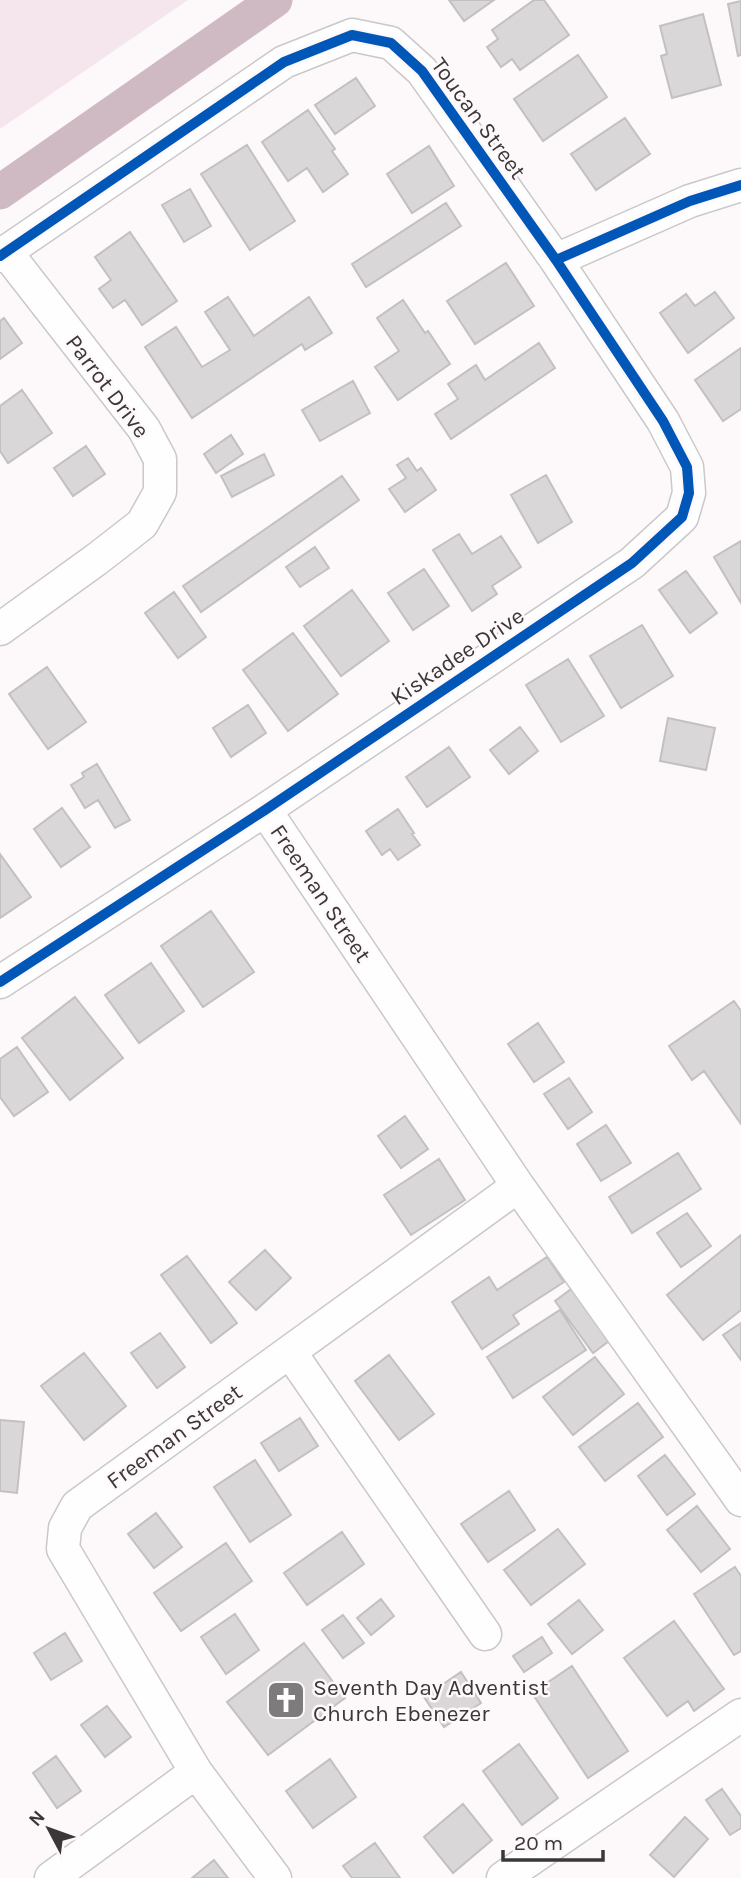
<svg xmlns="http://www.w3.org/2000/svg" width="741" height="1878" viewBox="0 0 741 1878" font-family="Karla,sans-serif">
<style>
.green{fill:#f5e6ed}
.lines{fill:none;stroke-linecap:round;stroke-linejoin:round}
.canal{stroke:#cfb9c2;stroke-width:35}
.building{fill:#dad7d8;stroke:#c3c0c2;stroke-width:2}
.minor-casing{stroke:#cac8c9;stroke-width:35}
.minor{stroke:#fffefe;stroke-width:32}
.cycleway-casing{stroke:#fef8fa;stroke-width:15}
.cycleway{stroke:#0057b8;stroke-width:10}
.labels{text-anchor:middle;stroke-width:5;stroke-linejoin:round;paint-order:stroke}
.street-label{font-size:23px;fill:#3a3738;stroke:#fef8fa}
.poi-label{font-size:23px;fill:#3a3738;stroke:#fef8fa;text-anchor:start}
</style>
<rect width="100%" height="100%" fill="#fdf9fb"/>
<path class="green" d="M0 0H188L0 129Z"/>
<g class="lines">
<path class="canal" d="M0 192 275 0"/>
</g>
<path class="building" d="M449 0H494L464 21Z
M534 0H544L569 35 520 70 512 59 501 67 487 47 498 39 492 30Z
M741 1V55L738 56 728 4Z
M703 14 721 85 672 98 661 56 667 54 660 26Z
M578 55 607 97 543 141 514 99Z
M356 78 375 106 335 134 315 105Z
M308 110 335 149 332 151 348 174 323 192 307 168 288 181 262 142Z
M625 118 650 154 596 190 571 154Z
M247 145 295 221 250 250 201 174Z
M429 146 454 186 412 213 387 174Z
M190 189 211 226 184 242 162 205Z
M446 203 461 226 366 287 352 264Z
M130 232 177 301 142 325 125 300 113 308 99 289 111 280 95 257Z
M506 263 534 306 475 344 447 301Z
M715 292 734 318 688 353 660 313 686 294 695 306Z
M228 297 254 336 309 297 332 333 305 350 302 344 192 418 145 347 176 327 202 367 230 350 205 312Z
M403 300 425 333 428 331 450 364 398 400 375 367 399 351 377 318Z
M4 318 22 343 0 359V321Z
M539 343 555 368 451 439 435 414 458 399 448 384 476 365 485 380Z
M741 348V409L723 421 695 380Z
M353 381 370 413 320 441 302 410Z
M22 390 52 433 8 463 0 451V406Z
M231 435 243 454 216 473 204 454Z
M86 446 105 474 73 496 54 468Z
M264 454 274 475 232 497 221 476Z
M408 458 417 471 421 468 436 490 405 512 389 489 406 478 397 465Z
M546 475 572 522 538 543 511 495Z
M342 476 359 500 201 612 183 586Z
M459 534 472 554 501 536 521 567 492 586 497 594 472 611 433 550Z
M741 541V603L714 557Z
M315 547 329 568 300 587 286 567Z
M424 569 449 606 413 630 388 593Z
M686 571 717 613 690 633 659 590Z
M352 590 389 641 341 676 304 626Z
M174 592 206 637 178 658 145 613Z
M642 625 673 676 621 708 590 656Z
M293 633 338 694 288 731 243 670Z
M568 659 604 716 561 742 526 685Z
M47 667 86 722 48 749 9 694Z
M248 705 266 733 231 757 213 728Z
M668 718 715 728 706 770 660 761Z
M520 727 538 751 509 774 490 750Z
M449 747 470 777 427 807 406 777Z
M97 764 130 820 115 828 98 800 85 808 71 785 84 777 82 773Z
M62 808 90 847 61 867 34 829Z
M398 809 414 833 412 834 420 845 398 860 390 849 382 855 366 831Z
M0 854 31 897 0 918Z
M211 911 254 972 203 1007 161 946Z
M151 963 184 1011 139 1043 105 995Z
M75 997 123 1058 70 1100 22 1038Z
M734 1001 741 1011V1124L704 1071 692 1080 669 1046Z
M538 1023 564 1062 534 1082 508 1044Z
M17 1047 48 1092 14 1116 0 1097V1059Z
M569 1078 592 1112 568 1129 544 1094Z
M405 1116 428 1149 401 1168 378 1136Z
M606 1125 631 1163 601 1181 577 1144Z
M678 1153 701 1189 632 1233 609 1197Z
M439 1159 465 1200 411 1235 384 1195Z
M687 1213 711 1246 681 1267 657 1233Z
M741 1235V1310L703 1340 667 1295Z
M265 1250 291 1278 256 1310 229 1282Z
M187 1256 237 1323 211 1343 161 1275Z
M547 1257 564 1282 513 1315 519 1324 482 1349 452 1302 489 1277 497 1290Z
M578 1284 617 1335 593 1353 555 1301Z
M560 1310 586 1350 513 1398 487 1357Z
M741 1323V1360L723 1335Z
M160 1333 185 1367 157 1388 131 1353Z
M84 1353 126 1406 84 1440 41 1386Z
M389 1355 434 1414 399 1440 355 1381Z
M595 1357 624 1394 573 1435 543 1397Z
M638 1403 663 1437 605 1481 579 1447Z
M300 1418 318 1446 279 1471 261 1443Z
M0 1420 24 1422 17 1493 0 1491Z
M665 1455 695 1494 667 1515 638 1476Z
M255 1460 291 1515 250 1542 214 1487Z
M509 1491 535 1530 488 1562 461 1524Z
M697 1506 730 1549 701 1572 667 1530Z
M156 1513 182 1547 154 1568 128 1534Z
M558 1529 585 1564 531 1605 504 1570Z
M342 1532 364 1564 307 1605 284 1573Z
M226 1543 252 1581 181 1631 154 1593Z
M735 1567 741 1576V1651L734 1655 694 1594Z
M381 1599 394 1616 371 1635 357 1618Z
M579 1600 603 1630 572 1654 548 1624Z
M235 1614 259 1650 226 1674 201 1637Z
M343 1615 364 1643 343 1658 322 1630Z
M674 1621 724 1689 694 1711 688 1701 667 1716 624 1658Z
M65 1633 82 1661 51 1680 34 1653Z
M542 1637 552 1653 524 1672 513 1656Z
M304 1643 345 1698 268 1755 227 1702Z
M572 1666 628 1751 588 1778 532 1693Z
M461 1672 481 1703 444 1727 424 1697Z
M107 1706 131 1737 105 1757 81 1725Z
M519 1744 558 1798 522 1825 483 1771Z
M56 1756 81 1791 57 1808 33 1773Z
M330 1759 356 1797 313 1828 286 1791Z
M722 1789 741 1816V1828L730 1835 706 1800Z
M463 1804 492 1840 453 1873 424 1837Z
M685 1817 708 1839 674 1877 650 1855Z
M375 1843 400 1878H352L343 1866Z
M214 1860 228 1878H192Z"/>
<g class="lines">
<defs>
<path id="minor" d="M0 256 284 62 352 35 391 43 422 71 556 260 690 201 741 185
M0 629 97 559 142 524 160 492V459L144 429 6 252
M265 810 518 1186 741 1500
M0 982 265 810 632 563 682 517 689 493 687 467 663 421 556 260
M290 1352 485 1634
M196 1772 63 1549 65 1528 77 1506 518 1186
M51 1878 196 1772 275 1878
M503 1878 741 1715"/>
</defs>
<use href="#minor" class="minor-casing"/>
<use href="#minor" class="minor"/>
<defs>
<path id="cycleway" d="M0 256 284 62 352 35 391 43 422 71 556 260 690 201 741 185
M0 982 265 810 632 563 682 517 689 493 687 467 663 421 556 260"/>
</defs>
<use href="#cycleway" class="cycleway-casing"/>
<use href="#cycleway" class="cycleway"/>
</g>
<defs>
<symbol id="church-square" viewBox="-11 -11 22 22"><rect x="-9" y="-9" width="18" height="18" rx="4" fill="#7e7b7c" stroke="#fef8fa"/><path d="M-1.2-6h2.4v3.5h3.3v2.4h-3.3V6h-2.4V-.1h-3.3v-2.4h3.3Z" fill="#fff"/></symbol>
</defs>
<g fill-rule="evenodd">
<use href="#church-square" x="264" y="1678" width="44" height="44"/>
</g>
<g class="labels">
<g class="street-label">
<text transform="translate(479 118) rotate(54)" y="8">Toucan Street</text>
<text transform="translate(108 386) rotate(53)" y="8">Parrot Drive</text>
<text transform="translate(457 656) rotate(-34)" y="8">Kiskadee Drive</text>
<text transform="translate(321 893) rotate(56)" y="8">Freeman Street</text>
<text transform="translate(174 1436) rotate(-36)" y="8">Freeman Street</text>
</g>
<g class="poi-label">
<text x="313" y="1695">Seventh Day Adventist<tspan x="313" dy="26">Church Ebenezer</tspan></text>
</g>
</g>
<g transform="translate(49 1829) rotate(311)" stroke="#fef8fa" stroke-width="5" paint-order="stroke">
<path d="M0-5L12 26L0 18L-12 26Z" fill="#3a3738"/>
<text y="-10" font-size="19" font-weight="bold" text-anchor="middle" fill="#3a3738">N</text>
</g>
<path d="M503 1850v10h100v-10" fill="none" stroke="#3a3738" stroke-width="3.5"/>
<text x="514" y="1850" font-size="21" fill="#3a3738" stroke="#fef8fa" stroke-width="5" paint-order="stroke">20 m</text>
</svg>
